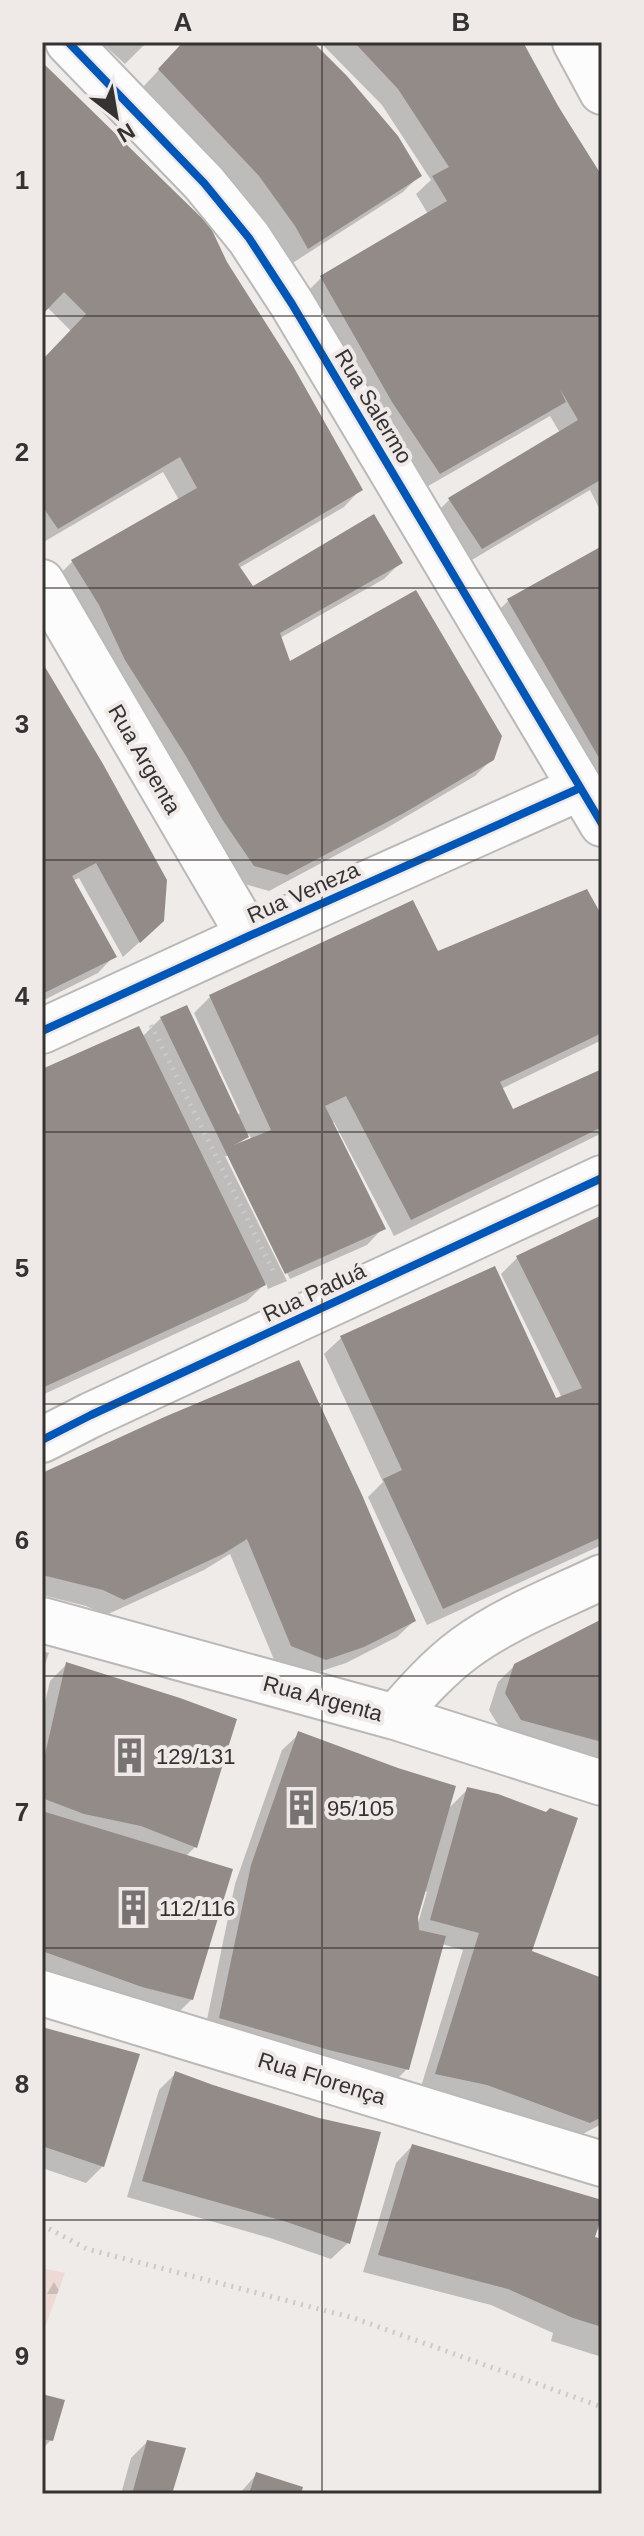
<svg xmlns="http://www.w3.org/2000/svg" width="644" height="2536" viewBox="0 0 644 2536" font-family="Helvetica,sans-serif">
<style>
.forest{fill:url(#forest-firs)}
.shadow{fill:#0003;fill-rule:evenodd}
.building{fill:#928b88}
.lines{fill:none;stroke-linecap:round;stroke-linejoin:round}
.minor-casing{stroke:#bbb9b8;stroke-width:48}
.path{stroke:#cccaca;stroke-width:5;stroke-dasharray:2 6;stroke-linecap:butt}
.minor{stroke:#fcfcfc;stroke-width:44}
.cycleway-casing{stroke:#efeae8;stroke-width:13}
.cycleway{stroke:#0057b8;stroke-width:8}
.grid{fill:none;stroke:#353332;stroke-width:2;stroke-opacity:0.55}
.labels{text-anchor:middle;stroke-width:8;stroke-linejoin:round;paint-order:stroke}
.street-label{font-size:22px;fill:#353332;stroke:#efeae8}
.poi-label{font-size:22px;fill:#353332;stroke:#efeae8;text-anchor:start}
.neatline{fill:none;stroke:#353332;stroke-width:3}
.grid-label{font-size:26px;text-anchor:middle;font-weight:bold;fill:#353332}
</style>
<defs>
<pattern id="forest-firs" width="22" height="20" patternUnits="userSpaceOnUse" patternTransform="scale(2)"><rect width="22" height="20" fill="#eddad4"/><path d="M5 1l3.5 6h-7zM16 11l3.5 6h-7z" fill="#ccbcb6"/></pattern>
</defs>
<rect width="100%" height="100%" fill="#eeebe9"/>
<path class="forest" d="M42 2268 65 2273 42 2335Z"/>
<path class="shadow" d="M101 42H147L125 64Z
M185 42H310L419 176 403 192 291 264 279 242 243 193 143 87Z
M320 42H521L602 181V514L590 490 465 564 433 516 450 499 560 433 550 416 423 489 305 294 321 278 428 214 416 194 431 180 382 105Z
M42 65 226 263 360 490 344 507 239 568 252 588 401 562 384 579 280 638 288 664 492 759 475 776 385 829 269 891 237 882 56 578 72 562 179 500 163 472 42 543V362L71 331 47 307 42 312Z
M602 549V805L492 617 508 601Z
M42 666 145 937 123 957 79 878 72 881 114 956 98 973 42 1001Z
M602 920V1040L501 1089 512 1112 602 1070V1133L394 1236 334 1122 331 1124 383 1228 367 1245 290 1279 230 1156H225L287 1281 268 1289 266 1283 247 1301 42 1395V1071L142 1037 161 1018 236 1115 240 1113 194 1013 210 997ZM249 1134 252 1140 237 1146Z
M602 1217V1545L427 1625 368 1497 383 1482 324 1354 341 1338 555 1400 562 1398 501 1274 517 1258Z
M162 1420 414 1621 397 1637 346 1663 309 1675 275 1662 230 1554 204 1570 106 1615 86 1606 42 1595V1475Z
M602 1622V1763L505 1736 489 1710 498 1682 515 1665Z
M42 1651 49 1653 42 1673Z
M66 1665 195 1847 185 1857 192 1999 175 2016 42 1972V1715L50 1681Z
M299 1734 447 1810 468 1789 529 1952 602 1980V2122L598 2126 573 2139 470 2101 420 2090 463 1950 442 1944 407 2069 391 2085 204 2034 235 1884 282 1750ZM424 1891 427 1892 417 1927 416 1916Z
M42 2029 103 2166 86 2183 42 2168Z
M176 2073 348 2243 331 2259 270 2238 127 2197 159 2090Z
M412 2146 602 2202V2210L594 2239 602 2242V2357L551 2341 553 2333 491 2305 363 2272 396 2163Z
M42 2396 51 2440 42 2449Z
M147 2442 170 2494H121L131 2458Z
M257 2474 299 2494H239Z"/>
<path class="building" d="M183 42H313L347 76 398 136 422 176 308 249 295 226 259 176 158 69Z
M354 42H523L558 106 602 176V479L482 549 448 498 578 420 560 389 566 402 440 474 392 402 320 276 447 201 432 176 449 167 398 89Z
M42 62 210 226 227 262 293 366 363 490 238 564 253 586 374 514 403 563 280 633 290 661 416 590 502 736 494 760 404 813 287 875 254 866 222 819 186 756 125 660 99 605 71 560 197 488 180 457 58 529 42 506V360L86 314 64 292 42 315Z
M602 546V763L507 599Z
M42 662 103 764 167 880 164 921 140 943 96 863 72 876 117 957 42 994Z
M587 889 602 916V1033L500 1082 513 1109 602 1069V1127L411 1220 346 1096 325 1106 386 1229 285 1274 160 1017 187 1005 249 1137 234 1145 271 1130 209 995 413 900 438 951Z
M139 1026 266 1285 42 1388V1069Z
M602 1215V1537L443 1609 383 1479 402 1470 340 1336 495 1266 556 1398 582 1388 516 1256Z
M299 1360 362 1495 416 1621 364 1647 326 1660 291 1646 247 1539 223 1554 124 1600 103 1590 42 1575V1473L162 1418Z
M602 1619V1742L521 1720 505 1693 514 1664Z
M66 1662 180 1698 237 1719 197 1848 141 1826 84 1814 42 1798V1768Z
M298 1731 398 1768 456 1786 418 1917 419 1930 446 1936 409 2070 329 2050 219 2018 251 1865Z
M467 1787 498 1794 546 1812 550 1808 578 1818 532 1951 602 1978V2117L590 2123 487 2085 435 2074 479 1933 430 1920Z
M42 1811 233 1869 193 2000 142 1987 42 1951Z
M42 2027 140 2054 104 2167 42 2146Z
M175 2071 213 2085 319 2118 381 2132 350 2244 287 2222 142 2181Z
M412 2144 602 2200V2216L595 2237 602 2239V2327L573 2318 508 2289 378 2255Z
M42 2394 65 2400 53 2441 42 2439Z
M147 2440 186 2448 172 2494H132Z
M256 2472 303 2487 301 2494H249Z"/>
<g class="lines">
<defs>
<path id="minor" d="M68 42 204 183 249 238 292 304 602 824
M575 42 602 92
M42 582 249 936
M42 1031 249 936 580 788
M42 1440 91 1415 602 1178
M42 1620 395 1717 602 1783
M395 1717C417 1692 438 1668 465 1648 506 1618 556 1599 602 1577
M42 1993 602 2164"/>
</defs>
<use href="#minor" class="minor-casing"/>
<path class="path" d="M151 1025 275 1275
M42 2225 87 2249 354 2318 602 2407"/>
<use href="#minor" class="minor"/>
<defs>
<path id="cycleway" d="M68 42 204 183 249 238 292 304 602 824
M42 1031 249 936 580 788
M42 1440 91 1415 602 1178"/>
</defs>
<use href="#cycleway" class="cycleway-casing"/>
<use href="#cycleway" class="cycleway"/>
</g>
<path class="grid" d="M322 42V2494M42 316H602M42 588H602M42 860H602M42 1132H602M42 1404H602M42 1676H602M42 1948H602M42 2220H602"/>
<defs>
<symbol id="building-bare" viewBox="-9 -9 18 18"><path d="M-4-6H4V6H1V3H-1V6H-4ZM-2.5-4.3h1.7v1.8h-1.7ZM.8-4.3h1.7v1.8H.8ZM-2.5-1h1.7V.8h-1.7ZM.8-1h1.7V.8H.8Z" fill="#767372" stroke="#efeae8" stroke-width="2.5" paint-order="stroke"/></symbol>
</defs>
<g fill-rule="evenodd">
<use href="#building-bare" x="104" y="1730" width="51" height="51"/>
<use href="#building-bare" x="276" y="1782" width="51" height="51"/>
<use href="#building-bare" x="108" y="1882" width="51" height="51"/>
</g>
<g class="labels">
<g class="street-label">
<text transform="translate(374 406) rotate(59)" y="8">Rua Salermo</text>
<text transform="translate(145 759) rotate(60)" y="8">Rua Argenta</text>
<text transform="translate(303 892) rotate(-24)" y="8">Rua Veneza</text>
<text transform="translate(314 1292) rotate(-25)" y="8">Rua Paduá</text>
<text transform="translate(323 1698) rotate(15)" y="8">Rua Argenta</text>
<text transform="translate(322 2078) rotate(17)" y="8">Rua Florença</text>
</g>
<g class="poi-label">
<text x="156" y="1764">129/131</text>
<text x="327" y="1816">95/105</text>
<text x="159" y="1916">112/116</text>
</g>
</g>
<rect width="644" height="2536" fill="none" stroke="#efeae8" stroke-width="88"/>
<g transform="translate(116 116) rotate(149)" stroke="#efeae8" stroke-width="6" paint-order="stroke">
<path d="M0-6L14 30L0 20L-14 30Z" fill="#353332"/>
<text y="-12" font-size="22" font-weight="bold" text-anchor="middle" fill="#353332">N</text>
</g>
<rect x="44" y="44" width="556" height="2448" class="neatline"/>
<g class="grid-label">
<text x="183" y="31">A</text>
<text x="461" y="31">B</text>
<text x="22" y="189">1</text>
<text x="22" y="461">2</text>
<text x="22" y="733">3</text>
<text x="22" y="1005">4</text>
<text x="22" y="1277">5</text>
<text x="22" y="1549">6</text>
<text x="22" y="1821">7</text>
<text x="22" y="2093">8</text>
<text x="22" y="2365">9</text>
</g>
</svg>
